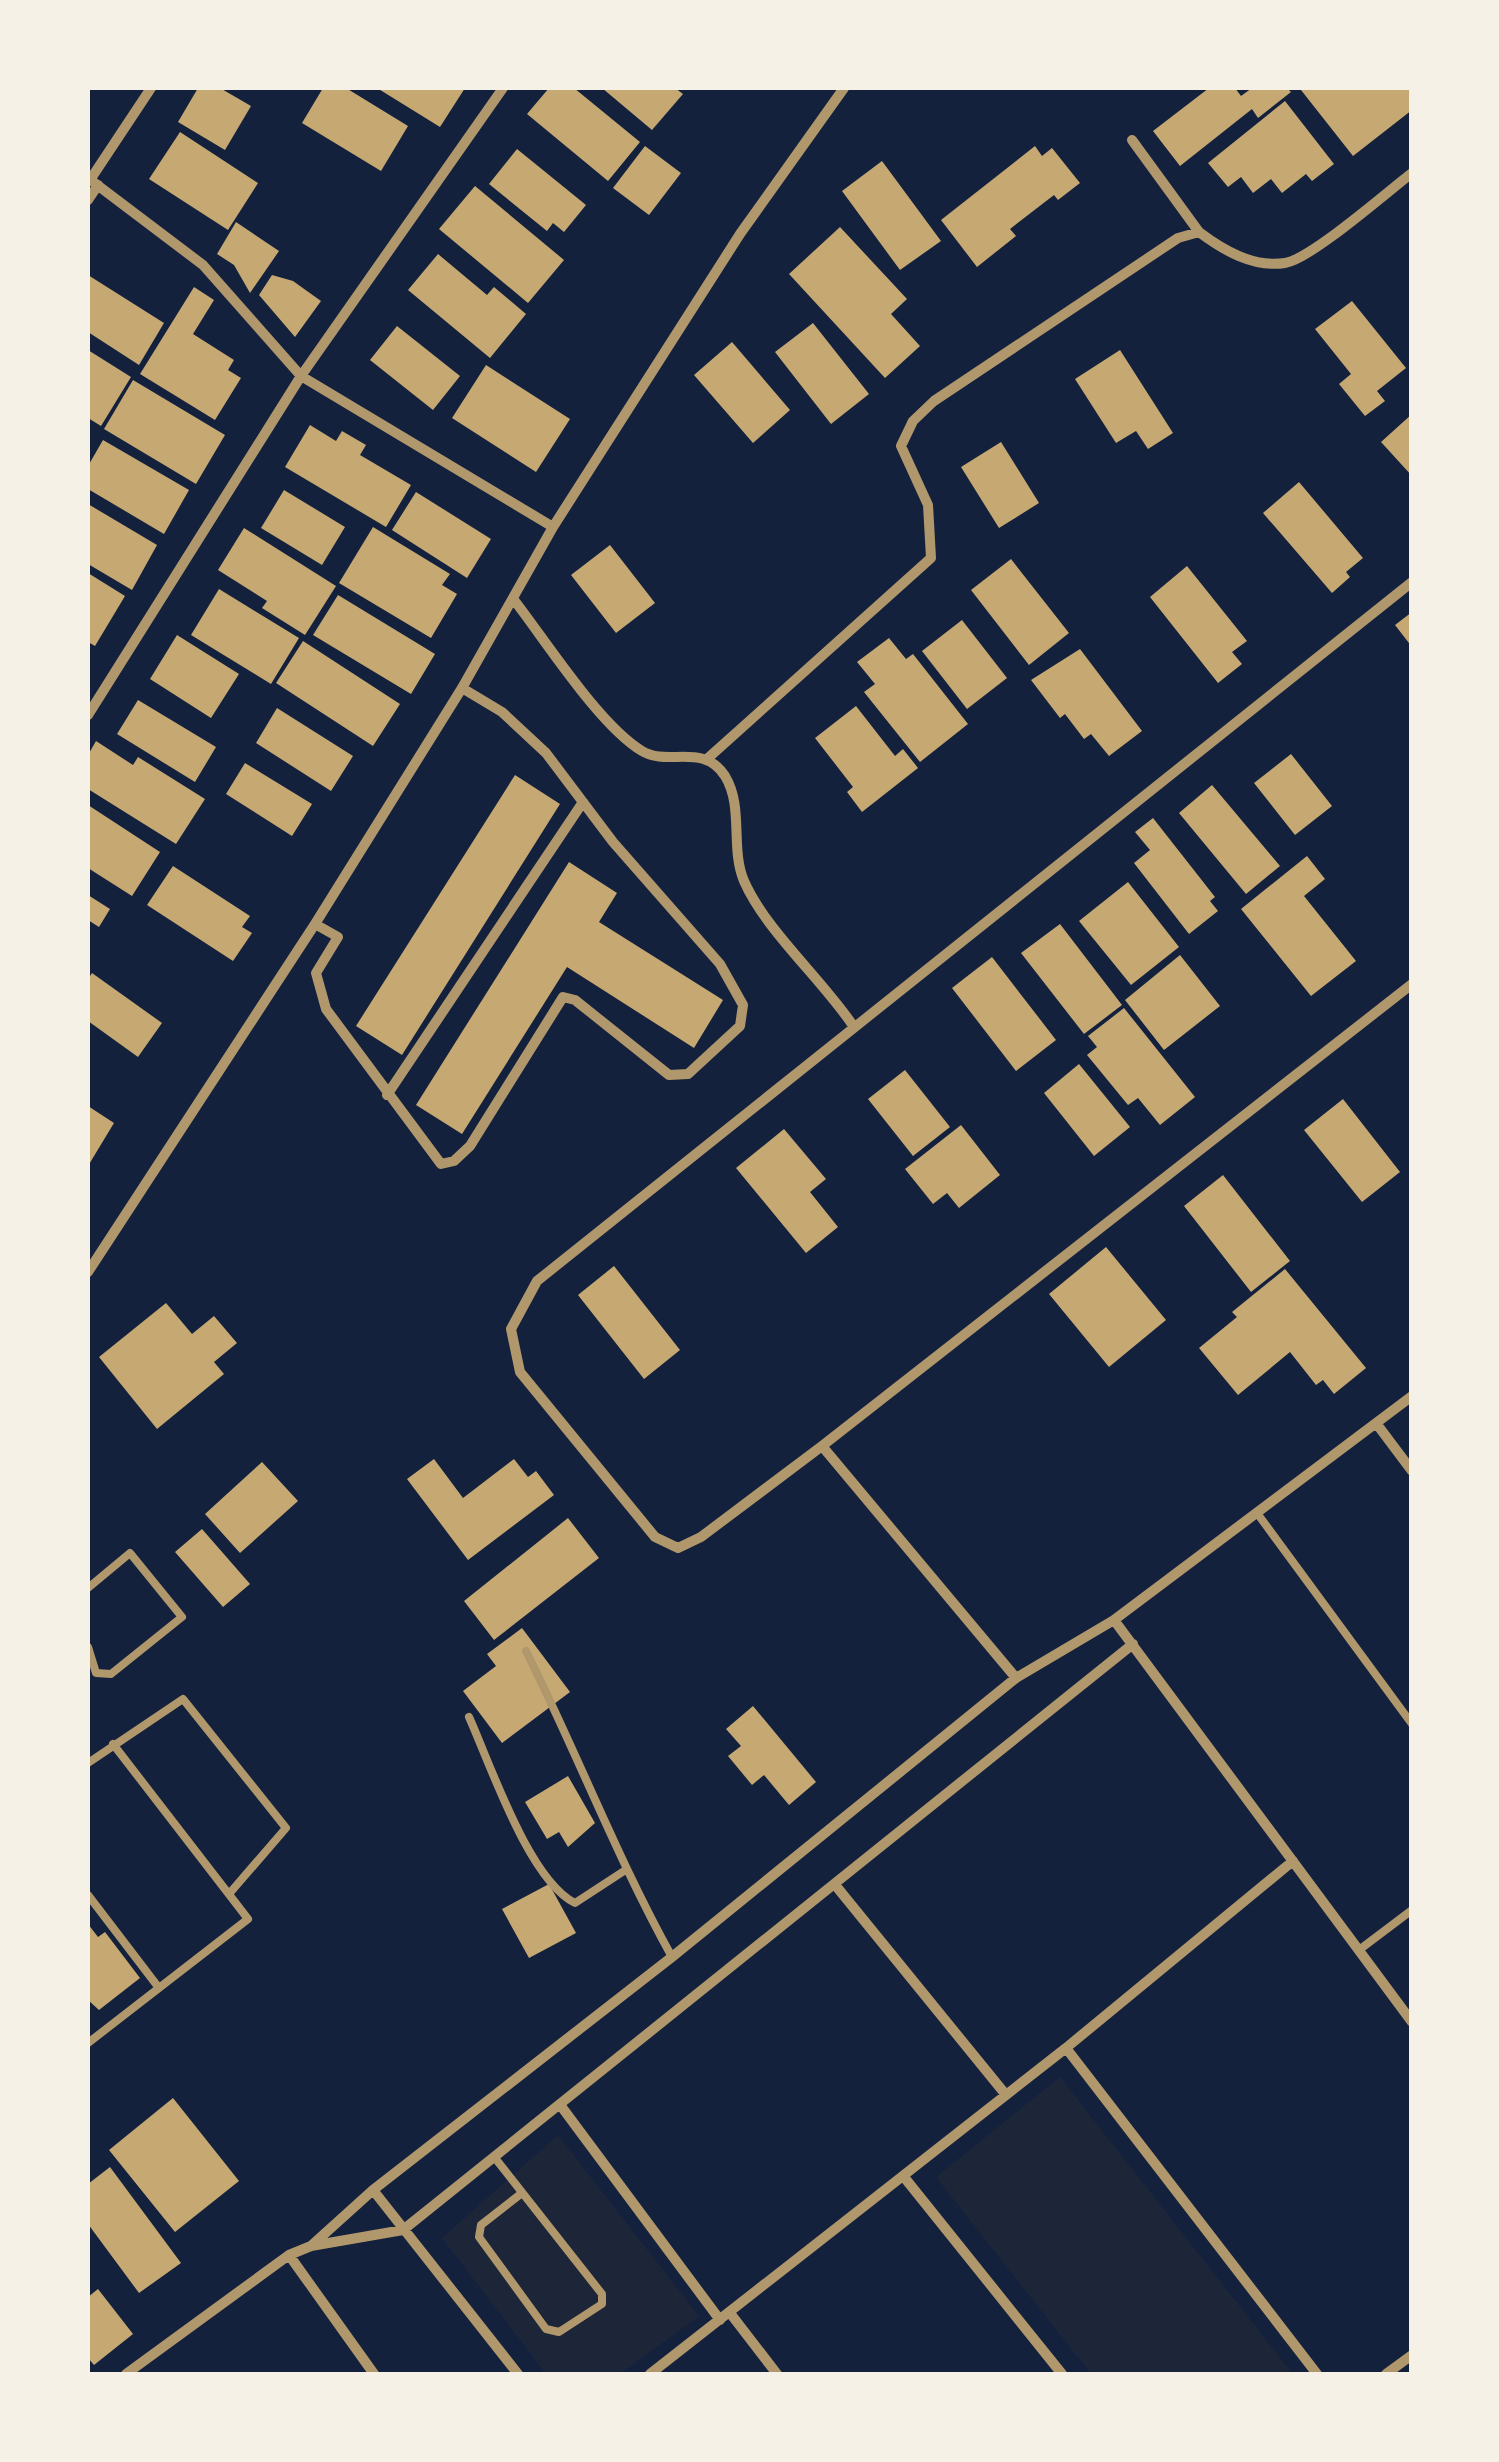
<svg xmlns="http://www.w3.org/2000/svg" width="1499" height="2462" viewBox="0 0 1499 2462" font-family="'PT Sans',sans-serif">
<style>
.green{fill:#1d2539}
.building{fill:#c6a872}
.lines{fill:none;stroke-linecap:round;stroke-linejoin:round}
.service{stroke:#b1986c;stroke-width:8}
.minor{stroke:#b1986c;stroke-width:10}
</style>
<rect width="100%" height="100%" fill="#14213d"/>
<path class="green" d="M1060 2077 1293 2374H1091L936 2177Z
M558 2135 699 2316 620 2374H546L442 2238Z"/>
<path class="building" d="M198 88H220L251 106 225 150 178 122Z
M323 88H346L408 126 381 171 302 123Z
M377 88H465L440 127Z
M549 88H574L640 142 608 181 527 114Z
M602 88H675L683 94 652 130Z
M1209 88H1235L1241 96 1252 88H1287L1291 92 1258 118 1252 109 1180 166 1153 131Z
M1304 88H1412V110L1353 156 1301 90Z
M1285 101 1334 164 1312 181 1306 174 1282 193 1271 179 1253 193 1241 177 1228 187 1208 163Z
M180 132 258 183 228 230 149 179Z
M645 146 681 173 649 215 613 188Z
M1035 146 1042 156 1052 148 1080 183 1058 200 1054 195 1010 229 1016 236 977 267 941 220Z
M517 149 586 205 564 232 553 223 547 231 489 184Z
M882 161 941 241 900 270 842 191Z
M475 186 564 260 528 303 439 229Z
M236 222 279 251 250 293 234 265 217 254Z
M840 227 907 299 891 314 920 346 885 378 789 274Z
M438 254 487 295 494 287 526 314 490 358 408 290Z
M88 275 164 323 139 365 88 332Z
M272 275 293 281 321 301 295 337 259 295Z
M194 287 214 300 193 334 234 360 228 370 241 378 215 420 140 374Z
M1352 301 1406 368 1377 391 1385 401 1365 416 1339 384 1351 374 1315 329Z
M813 323 869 394 831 424 775 352Z
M397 326 460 376 433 410 370 360Z
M732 342 790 410 753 443 694 375Z
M88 350 131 377 101 426 88 418Z
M1120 350 1173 433 1148 449 1136 431 1116 443 1075 379Z
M486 365 570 419 536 472 452 418Z
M133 380 225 435 196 484 104 429Z
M1412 414V476L1381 442Z
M310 425 336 441 342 431 366 445 360 455 411 485 386 527 285 467Z
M103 440 189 490 164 534 88 489V466Z
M1001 442 1039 503 999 528 961 467Z
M1299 482 1363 558 1346 572 1350 577 1332 593 1263 513Z
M284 490 345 527 322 565 261 528Z
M416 492 491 539 467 578 392 530Z
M88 504 157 545 132 590 88 564Z
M373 527 450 574 442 585 457 594 431 638 339 583Z
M244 528 336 586 305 635 262 608 267 601 218 570Z
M610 545 655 603 616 633 571 575Z
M1011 559 1069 633 1029 665 971 590Z
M1187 566 1247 641 1232 652 1242 664 1218 683 1150 597Z
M88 573 125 596 95 646 88 642Z
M219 589 299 638 271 684 191 635Z
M338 595 435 654 411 694 313 635Z
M1412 612V647L1395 625Z
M962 620 1007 678 967 709 922 651Z
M177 635 239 674 211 718 150 679Z
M889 638 906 659 913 654 968 724 920 762 864 692 875 684 857 662Z
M303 641 400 704 373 746 276 683Z
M1080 649 1142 731 1109 756 1091 734 1084 739 1065 714 1060 718 1031 680Z
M138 700 216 747 195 782 117 734Z
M856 706 895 756 903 749 918 768 862 812 847 792 853 787 815 738Z
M277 708 353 756 331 791 256 743Z
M96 741 133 765 138 757 205 799 176 844 88 789V755Z
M1291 754 1332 806 1295 835 1254 783Z
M245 763 312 804 292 836 226 794Z
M515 775 560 804 402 1055 356 1026Z
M1212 785 1280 866 1246 894 1179 813Z
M88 805 160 852 132 896 88 868Z
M1153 818 1215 897 1210 901 1218 911 1189 934 1134 863 1150 850 1135 832Z
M1307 856 1325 879 1304 896 1356 961 1311 996 1241 909Z
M569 862 617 893 599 922 723 1000 694 1048 567 967 462 1134 416 1105Z
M173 866 250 916 242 927 252 933 233 961 147 905Z
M1128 882 1179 947 1131 985 1079 921Z
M88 895 110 909 99 927 88 920Z
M1060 924 1122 1005 1084 1034 1021 953Z
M1180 955 1220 1006 1164 1050 1125 1000Z
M992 957 1056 1040 1016 1071 952 988Z
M92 973 162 1023 138 1057 88 1021V979Z
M1124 1008 1195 1097 1160 1125 1138 1098 1128 1105 1087 1055 1097 1047 1088 1036Z
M1079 1064 1130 1127 1094 1156 1044 1093Z
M905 1070 950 1127 913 1156 868 1099Z
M1343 1099 1400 1172 1362 1202 1304 1130Z
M88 1106 114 1123 88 1166Z
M961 1125 1000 1175 959 1208 947 1193 933 1204 905 1169Z
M784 1129 826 1179 810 1192 838 1227 806 1253 736 1168Z
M1223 1175 1290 1261 1251 1292 1184 1206Z
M1106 1247 1166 1320 1109 1367 1049 1294Z
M614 1266 680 1350 644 1379 578 1295Z
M1285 1269 1366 1368 1334 1394 1323 1380 1316 1385 1290 1352 1238 1395 1199 1348 1237 1317 1232 1312Z
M166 1303 192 1334 214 1316 237 1343 214 1362 224 1374 157 1429 99 1357Z
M434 1459 463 1498 514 1459 528 1477 536 1471 554 1495 468 1560 407 1479Z
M262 1462 298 1501 240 1553 205 1514Z
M568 1518 599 1558 494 1640 464 1601Z
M202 1529 250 1584 223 1607 175 1552Z
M522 1628 570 1692 502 1743 463 1691 496 1666 487 1654Z
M753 1706 816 1782 789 1805 764 1775 752 1785 728 1756 741 1746 726 1729Z
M568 1776 595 1823 568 1847 559 1832 547 1839 525 1802Z
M549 1884 576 1933 529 1958 502 1909Z
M88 1924 98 1937 105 1932 140 1978 99 2010 88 2000Z
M173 2098 239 2181 175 2232 109 2150Z
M110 2167 181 2263 139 2293 88 2224V2184Z
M98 2289 133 2334 94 2365 88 2358V2297Z"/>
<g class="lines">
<path class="service" d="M1257 1513 1412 1724
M88 1588 130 1553 182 1617 111 1674 96 1673 88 1647
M526 1651C577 1753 617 1858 672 1957
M469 1717C491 1766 529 1880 575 1903L624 1871
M88 1763 183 1699 286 1828 229 1894
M88 1895 159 1988
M1359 1950 1412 1910
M88 2043 248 1919 113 1744
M495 2158 602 2294V2304L559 2332 546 2329 479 2237 481 2225 522 2193"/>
<path class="minor" d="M1132 140 1199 232
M88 178 203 265 301 376 553 527
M90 180 151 88
M88 200 98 185
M1412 582 537 1281 511 1329 520 1372 655 1537 678 1548 701 1537 822 1446 1412 984
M514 600C546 641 599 725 642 751 668 767 703 742 725 776 744 807 730 848 744 881 766 931 822 979 854 1027
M88 715 301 376 503 88
M707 759 931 558 928 505 901 446 913 421 934 401 1178 238 1199 232C1223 250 1253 268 1285 263 1311 259 1387 192 1412 173
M315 924 338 937 316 973 326 1009 441 1164 454 1161 470 1146 563 997 575 1000 669 1075 688 1074 740 1026 743 1005 720 964 613 842 546 753 502 712 462 688
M387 1095 583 802
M88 1272 315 924 462 688 553 527 740 234 844 88
M1376 1423 1412 1471
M822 1446 1016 1678
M1114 1620 1412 2022
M836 1886 1006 2095
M1066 2048 1317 2374
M561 2106 720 2320
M904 2177 1062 2374
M373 2190 518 2374
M311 2246 373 2190 672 1957 1016 1678 1114 1620 1412 1396
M289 2255 374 2374
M730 2313 777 2374
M126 2374 289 2255 311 2246 403 2230 1133 1644
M650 2374 1066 2048 1293 1861
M1386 2374 1412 2355"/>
</g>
<rect width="1499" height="2462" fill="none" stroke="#f6f1e7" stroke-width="180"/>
</svg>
